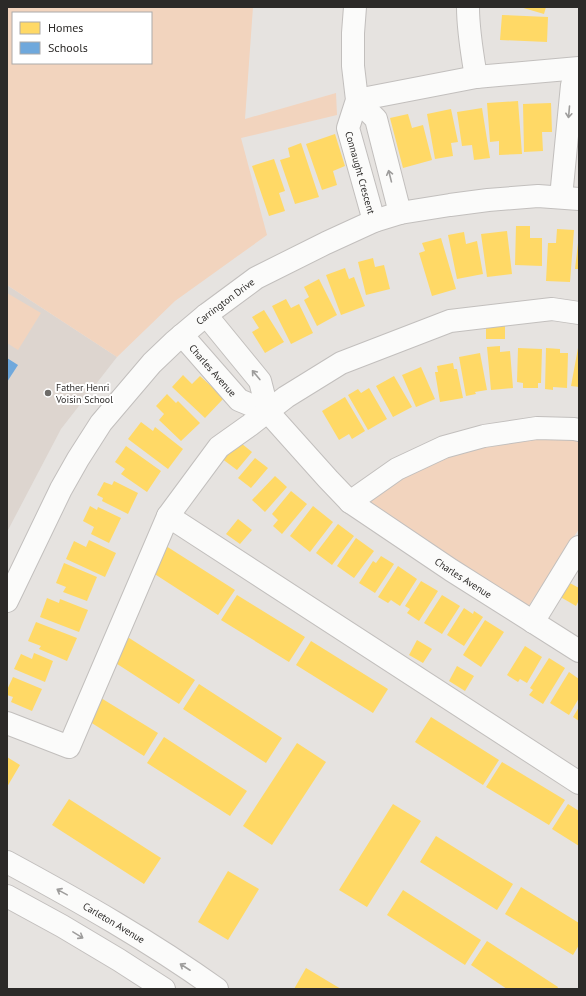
<svg xmlns="http://www.w3.org/2000/svg" width="586" height="996" viewBox="0 0 586 996" font-family="'PT Sans',sans-serif">
<style>
.built{fill:#ddd5cf}
.green{fill:#f2d4be;fill-rule:evenodd}
.homes{fill:#ffd966}
.schools{fill:#6fa8dc}
.lines{fill:none;stroke-linecap:round;stroke-linejoin:round}
.minor-casing{stroke:#c2bfbd;stroke-width:24}
.minor{stroke:#fbfbfa;stroke-width:22}
.oneway{stroke:#9e9d9c}
.poi-dot{fill:#6d6b68;stroke:#fff;stroke-width:1.5}
.labels{text-anchor:middle;stroke-width:4;stroke-linejoin:round;paint-order:stroke}
.street-label{font-size:10px;fill:#2c2a28;stroke:#fff}
.poi-label{font-size:10px;fill:#2c2a28;stroke:#fff;text-anchor:start}
</style>
<rect width="100%" height="100%" fill="#e6e3e0"/>
<path class="built" d="M7 285 117 357 61 429 7 532Z"/>
<path class="green" d="M7 7H253L245 119 336 93 337 115 241 138 267 235 175 301 117 357 7 285ZM13 13H151V63H13Z
M7 293 41 313 18 350 7 343Z
M579 430V529L522 616 350 502 444 447Z"/>
<path class="homes" d="M520 7H546L544 14Z
M502 15 548 17 547 42 500 40Z
M518 101 522 154 499 155V141L490 142 487 103Z
M551 103 552 132H542L543 151 524 152 523 104Z
M482 108 490 158 474 160 472 145 462 146 457 112Z
M451 109 458 142 451 143 453 156 435 159 427 114Z
M408 114 412 128 423 125 432 160 403 168 390 118Z
M335 134 345 166 333 171 337 185 322 190 306 144Z
M301 143 319 197 295 204 280 160 290 157 288 148Z
M274 159 285 191 279 193 285 211 269 216 252 166Z
M516 226H530V238H542V266L515 265Z
M557 229 574 230 570 282 546 281 548 243H556Z
M507 231 512 274 487 277 481 234Z
M464 232 466 244 477 241 483 274 457 279 448 235Z
M441 238 456 289 432 296 419 253 425 251 422 243Z
M578 243H579V269H575Z
M373 258 375 267 384 265 390 289 366 295 358 262Z
M345 268 349 279 354 277 365 306 341 315 326 275Z
M319 279 337 315 317 326 304 300 309 297 304 287Z
M286 299 291 308 299 304 313 333 291 344 272 306Z
M264 310 284 342 265 353 252 332 259 328 252 317Z
M486 319H505V339H486Z
M500 346V352L510 351 513 388 491 390 487 347Z
M518 348 542 349 541 383H538V388H523V383L517 382Z
M546 348 560 349V353H568L567 388 553 387V390L545 389Z
M578 348H579V387L571 386Z
M480 353 487 390 475 392 476 394 466 396 459 357Z
M453 363 454 369H457L463 398 440 402 435 372H438L437 366Z
M421 367 435 399 416 407 402 375Z
M183 375 192 384 200 376 224 398 205 418 172 387Z
M394 376 412 407 393 417 376 386Z
M369 388 387 419 368 430 348 395 358 389 361 393Z
M167 394 176 403 178 401 200 423 181 441 159 420 164 414 156 406Z
M345 397 365 431 352 439 349 434 339 440 322 411Z
M141 422 153 431 155 427 183 449 168 469 128 439Z
M236 439 252 452 237 470 221 458Z
M126 446 161 471 147 492 121 474 125 469 115 462Z
M255 458 268 468 251 488 238 478Z
M275 476 287 487 265 512 252 500Z
M114 481 138 493 128 514 102 501 103 498 97 495 104 482 112 485Z
M291 491 307 504 282 534 273 526 278 520 272 514Z
M90 506 97 510 98 507 121 518 109 543 91 534 94 527 83 521Z
M313 506 333 522 310 552 290 536Z
M238 519 252 530 240 544 226 534Z
M338 524 354 536 332 565 316 553Z
M356 538 374 551 354 578 337 566Z
M89 540 116 553 105 577 66 559 74 541 86 547Z
M166 546 235 590 218 615 150 571Z
M381 556 394 564 375 593 359 583 373 561 376 563Z
M64 563 97 577 87 601 63 592 66 587 56 583Z
M398 566 417 579 400 606 391 600 388 603 378 597Z
M421 581 438 591 419 621 407 613 410 609 405 606Z
M566 581 579 588V600L576 606 557 595Z
M237 595 305 637 289 662 221 620Z
M442 595 460 606 442 634 424 623Z
M47 598 59 603 60 599 88 610 79 632 40 617Z
M464 608 473 614 474 611 483 617 464 646 447 635Z
M485 620 504 632 481 667 463 655Z
M36 622 77 638 67 661 39 649 41 646 28 641Z
M126 636 195 680 179 704 111 660Z
M417 640 432 649 423 663 409 655Z
M311 641 388 689 373 713 296 665Z
M525 646 542 657 527 683 520 679 518 682 507 675Z
M34 653 53 661 45 682 14 669 21 654 32 659Z
M549 658 565 668 543 704 529 695 533 690 530 688Z
M457 666 474 676 465 691 449 681Z
M569 672 579 679V698L569 715 550 703Z
M13 677 42 689 32 711 11 702 13 697 7 695V690Z
M199 684 282 738 266 763 183 709Z
M101 698 158 733 144 756 87 720Z
M579 707V721L573 717Z
M431 717 499 760 483 785 415 742Z
M164 737 247 791 230 816 147 763Z
M297 743 326 762 272 845 243 826Z
M7 757 20 765 7 787Z
M502 762 565 800 549 825 486 787Z
M69 799 161 858 144 884 52 825Z
M393 804 421 821 367 907 339 890Z
M568 804 579 811V846L552 829Z
M436 836 513 884 497 910 420 862Z
M228 871 259 889 228 940 198 922Z
M521 887 579 923V945L573 955 505 914Z
M403 890 481 940 465 965 387 915Z
M487 941 558 987 557 989H507L471 965Z
M306 968 341 989H294Z"/>
<path class="schools" d="M7 358 18 365 7 382Z"/>
<g class="lines">
<defs>
<g id="minor">
<path id="s1" d="M355 7 353 33V66L357 100 348 128 374 221"/>
<path d="M468 7C468 31 472 53 476 77"/>
<path d="M357 100 476 77 579 68"/>
<path d="M357 100 376 119 400 213"/>
<path d="M561 197 572 85 579 76"/>
<path d="M206 315 260 381 268 412"/>
<path id="s2" d="M182 335 239 400 268 412 328 479 350 502 451 570 579 651"/>
<path d="M350 502 397 469 444 447 484 436 537 428 574 429 579 430"/>
<path d="M168 516 579 783"/>
<path id="s3" d="M7 601 61 489 78 459 101 423 152 363 174 342 206 315 256 278 326 243 374 221 400 213 450 205 488 200 538 196 579 199"/>
<path d="M533 622 579 547"/>
<path d="M7 723 69 747 168 516 219 447 250 425 286 397 341 363 450 321 552 309 579 313"/>
<path id="s4" d="M7 862C79 901 150 941 217 989"/>
<path d="M7 896 62 926 119 960 164 989"/>
</g>
</defs>
<use href="#minor" class="minor-casing"/>
<use href="#minor" class="minor"/>
</g>
<defs><path id="oneway-shaft" d="M-6 0H5M1.5-3L5.5 0L1.5 3" fill="none" stroke-width="1.6" stroke-linecap="round" stroke-linejoin="round"/></defs>
<g class="oneway">
<use href="#oneway-shaft" transform="translate(569 112) rotate(95)"/>
<use href="#oneway-shaft" transform="translate(390 176) rotate(-104)"/>
<use href="#oneway-shaft" transform="translate(256 375) rotate(-130)"/>
<use href="#oneway-shaft" transform="translate(62 892) rotate(-151)"/>
<use href="#oneway-shaft" transform="translate(78 935) rotate(31)"/>
<use href="#oneway-shaft" transform="translate(185 967) rotate(-147)"/>
</g>
<circle class="poi-dot" cx="48" cy="393" r="4"/>
<g class="labels">
<g class="street-label">
<text dy="4" stroke="none"><textPath href="#s1" startOffset="169">Connaught Crescent</textPath></text>
<text dy="4" stroke="none"><textPath href="#s3" startOffset="376">Carrington Drive</textPath></text>
<text dy="4" stroke="none"><textPath href="#s2" startOffset="47">Charles Avenue</textPath></text>
<text dy="4" stroke="none"><textPath href="#s2" startOffset="376">Charles Avenue</textPath></text>
<text dy="4" stroke="none"><textPath href="#s4" startOffset="123">Carleton Avenue</textPath></text>
</g>
<g class="poi-label">
<text x="56" y="391">Father Henri<tspan x="56" dy="12">Voisin School</tspan></text>
</g>
</g>
<rect width="586" height="996" fill="none" stroke="#2c2a28" stroke-width="16"/>
<rect x="12" y="12" width="140" height="52" fill="#ffffff" stroke="#abaaa9"/>
<rect x="20" y="22" width="20" height="12" fill="#ffd966" stroke="#abaaa9"/>
<text x="48" y="32" font-size="12" fill="#2c2a28">Homes</text>
<rect x="20" y="42" width="20" height="12" fill="#6fa8dc" stroke="#abaaa9"/>
<text x="48" y="52" font-size="12" fill="#2c2a28">Schools</text>
</svg>
